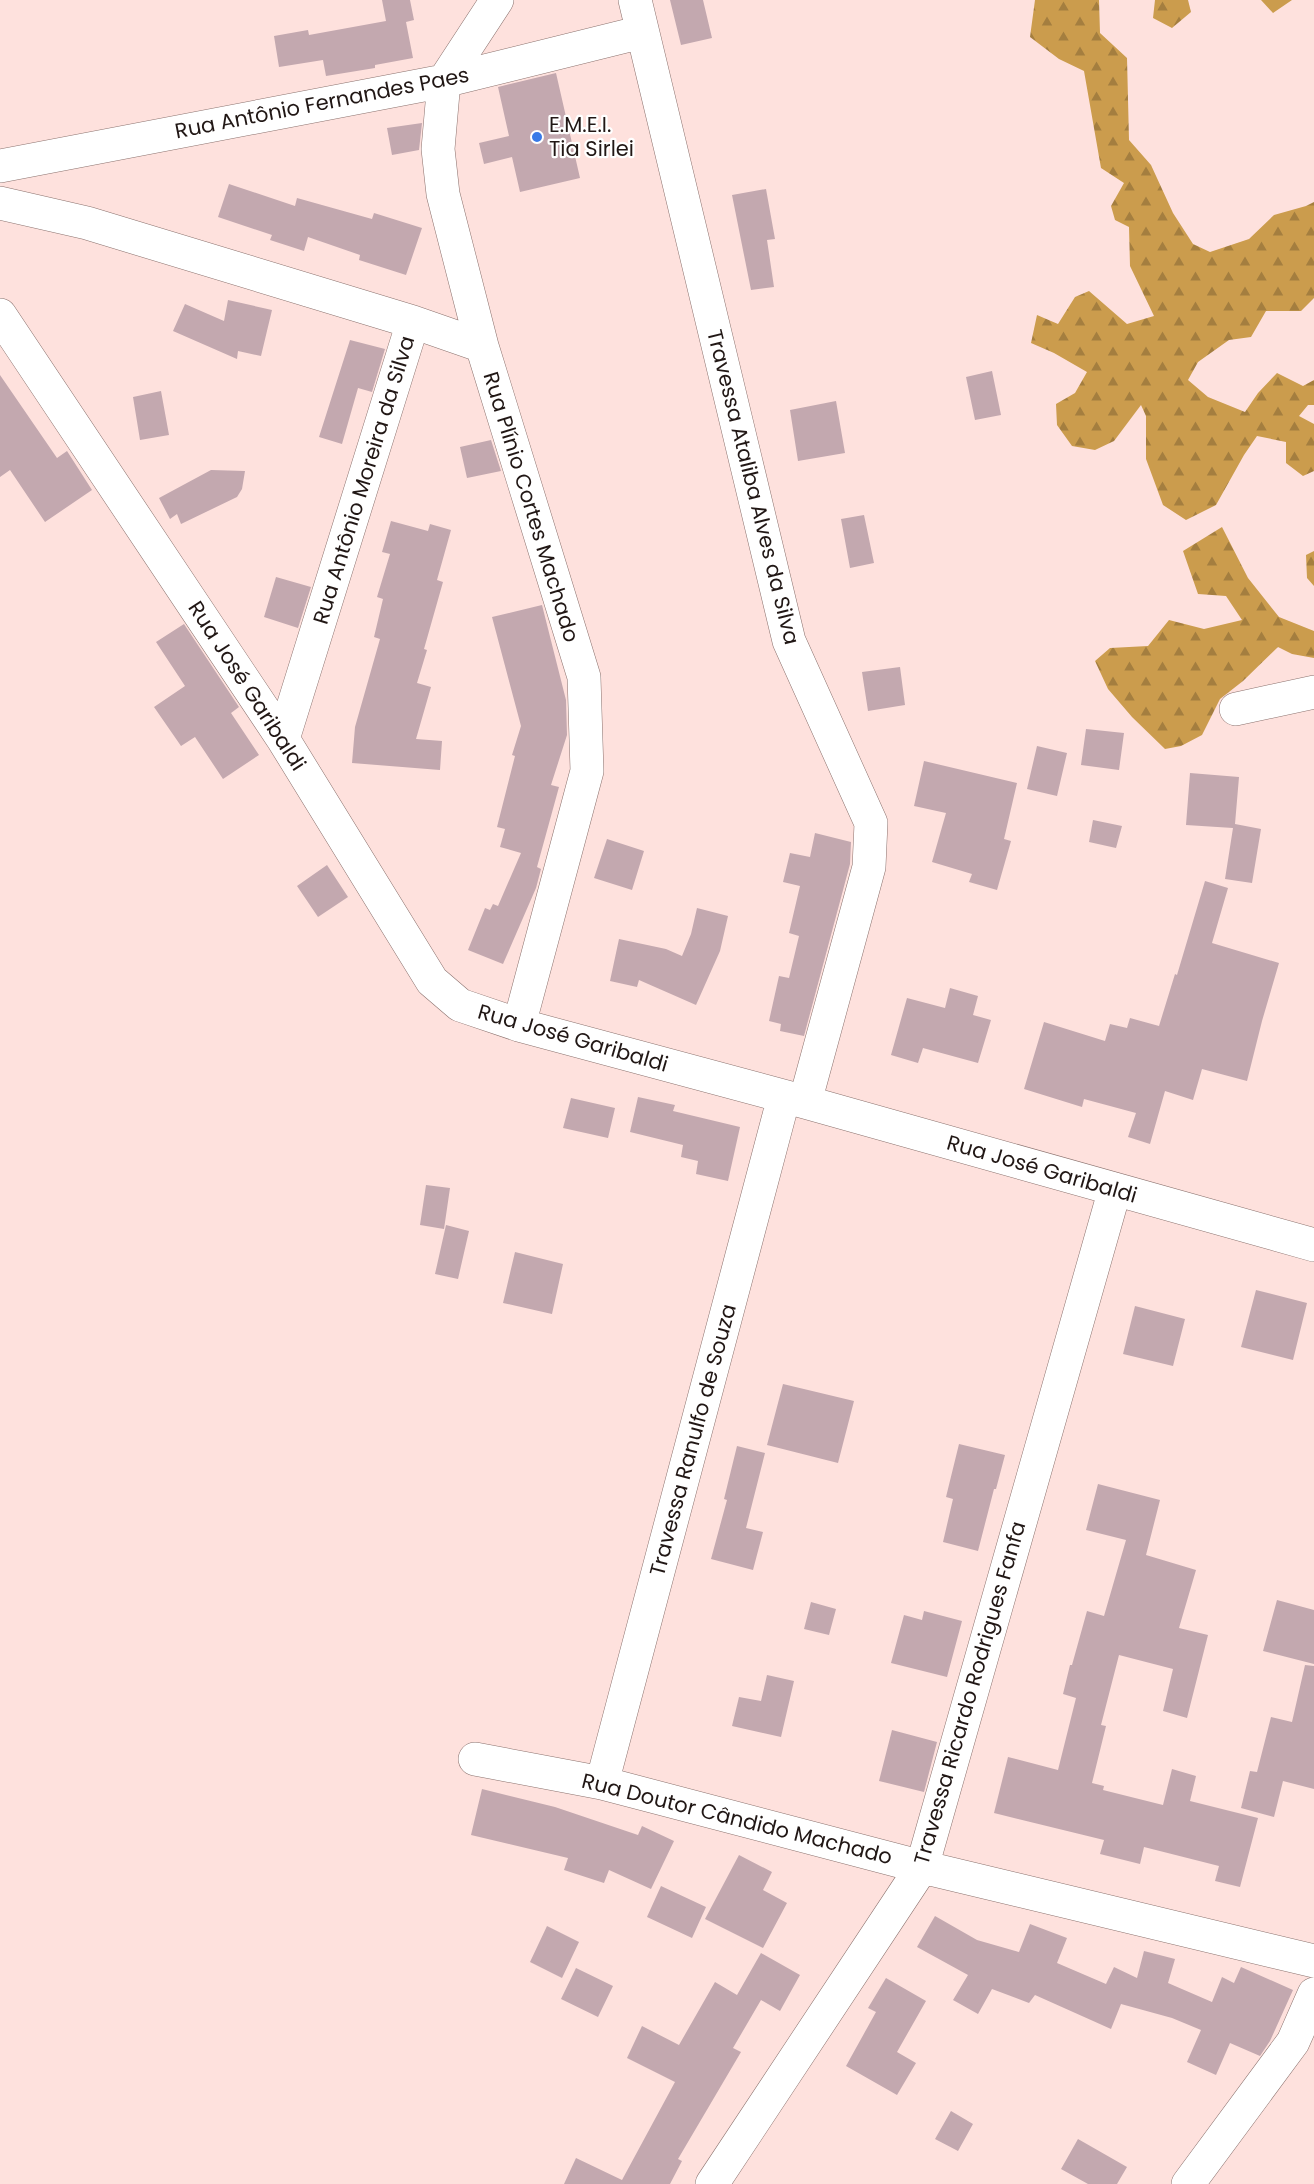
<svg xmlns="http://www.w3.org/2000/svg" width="1314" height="2184" viewBox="0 0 1314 2184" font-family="Poppins,sans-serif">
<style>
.forest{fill:url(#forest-firs)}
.building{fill:#c3a8af}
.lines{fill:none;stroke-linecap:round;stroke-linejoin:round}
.minor-casing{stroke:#8b726e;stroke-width:34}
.minor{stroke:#fff;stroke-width:33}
.poi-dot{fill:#3879e7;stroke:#fff;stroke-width:2}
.labels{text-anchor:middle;stroke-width:4.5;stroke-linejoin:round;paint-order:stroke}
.street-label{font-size:21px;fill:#211715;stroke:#fff}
.poi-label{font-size:21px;fill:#211715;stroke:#fff;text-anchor:start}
</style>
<defs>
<pattern id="forest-firs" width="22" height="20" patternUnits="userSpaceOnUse" patternTransform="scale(1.5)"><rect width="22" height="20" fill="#cb9c4d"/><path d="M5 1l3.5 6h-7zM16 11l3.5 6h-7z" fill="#a47e3f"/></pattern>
</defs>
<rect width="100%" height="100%" fill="#fee1dd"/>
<path class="forest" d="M1035 0H1099L1100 33 1127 58 1129 140 1151 165 1173 213 1193 244 1210 252 1249 239 1274 215 1306 206 1314 202V298L1301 311H1266L1251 337 1229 340 1198 362 1188 380 1208 397 1245 412 1258 393 1277 373 1303 386 1314 380V405H1308L1299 416 1314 424V471L1303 476 1286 463V442L1257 436 1244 455 1216 505 1186 520 1163 505 1146 459V416L1141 405 1114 441 1095 450 1072 446 1057 425 1056 404 1075 393 1087 372 1054 353 1031 343 1037 315 1058 324 1075 297 1089 291 1127 324 1154 316 1130 266 1129 227 1115 220 1111 206 1124 183 1101 168 1084 71 1059 59 1030 37Z
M1155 0H1188L1191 12 1172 28 1153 18Z
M1261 0H1292L1273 13Z
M1222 527 1248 578 1279 617 1314 631V658L1292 654 1278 647 1243 681 1220 699 1202 735 1181 746 1165 749 1132 717 1108 689 1095 661 1110 648 1148 646 1169 620 1204 629 1242 620 1226 596 1198 594 1183 551Z
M1314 551V586L1307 578 1306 555Z"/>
<path class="building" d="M382 0H410L414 20 406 22 413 58 375 65V68L326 76 323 60 279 67 274 36 308 30 309 35 386 21Z
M670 0H703L712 38 681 45Z
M556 73 580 178 520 192 512 157 484 164 479 143 509 136 498 87Z
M422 123 419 150 392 155 387 128Z
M229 184 295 206 297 198 372 219 374 213 422 228 406 275 359 260 360 255 308 237 304 251 270 240 272 235 218 217Z
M766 189 775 239 767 240 774 287 751 290 732 195Z
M228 300 272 310 261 356 238 351 237 359 173 331 185 304 224 321Z
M350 340 385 349 372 392 358 388 342 444 319 437Z
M992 371 1001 415 975 420 966 377Z
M0 375 57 458 67 451 92 490 45 522 10 470 0 477Z
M161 391 169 435 140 440 133 397Z
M836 401 845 453 798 461 790 410Z
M491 440 501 471 467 478 460 447Z
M211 470 245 471 242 489 237 497 181 524 177 514 170 519 159 498Z
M864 515 874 563 850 568 841 519Z
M391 521 428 531 430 524 451 530 437 580 443 582 424 649 427 650 417 683 431 687 416 739 442 741 440 770 352 763 355 727 380 639 374 637 383 599 377 597 390 554 382 552Z
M276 577 311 587 298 628 264 617Z
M542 605 566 700 567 735 551 785 559 787 537 867 541 869 536 888 503 964 468 950 485 908 490 910 493 904 498 906 521 853 500 847 505 829 497 827 515 756 512 755 521 726 492 617Z
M184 624 239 707 231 713 259 755 223 779 195 737 181 746 154 707 185 686 156 642Z
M900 667 905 705 868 711 862 672Z
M1086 729 1124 733 1119 770 1081 765Z
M1037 746 1067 753 1057 796 1027 789Z
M924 761 1017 783 1004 839 1011 841 997 890 969 882 972 874 932 862 946 813 914 806Z
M1190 773 1239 777 1235 824 1261 829 1252 883 1225 879 1233 828 1186 825Z
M1093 820 1122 826 1116 848 1089 842Z
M815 833 851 842 850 864 804 1036 780 1031 781 1024 769 1021 779 976 789 978 799 936 789 933 800 886 783 882 790 853 810 857Z
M607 839 644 851 632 890 594 878Z
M327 865 348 897 318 917 297 886Z
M1205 881 1228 888 1212 943 1279 963 1262 1021 1247 1081 1202 1069 1193 1100 1165 1091 1150 1144 1128 1137 1136 1113 1084 1099 1082 1107 1024 1089 1044 1022 1105 1041 1110 1024 1127 1028 1130 1018 1159 1026 1175 974 1177 975Z
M697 908 728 916 720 951 696 1005 639 980 637 987 610 981 619 939 666 949 682 956 691 934Z
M950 988 978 996 973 1015 991 1020 978 1063 923 1048 918 1063 891 1055 907 998 945 1008Z
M638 1097 675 1105 673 1111 740 1127 728 1181 696 1174 698 1161 681 1157 683 1145 630 1132Z
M571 1098 615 1108 608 1138 563 1128Z
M426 1185 450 1188 444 1229 420 1225Z
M446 1225 469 1231 458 1279 435 1274Z
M515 1252 563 1264 552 1314 503 1303Z
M1256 1290 1307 1303 1293 1360 1241 1347Z
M1135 1306 1185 1319 1173 1366 1123 1354Z
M783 1384 854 1401 838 1463 767 1445Z
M959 1444 1005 1455 996 1489H994L978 1551 943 1542 953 1499 946 1497Z
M737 1446 765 1453 746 1528 763 1532 753 1570 711 1559 727 1500 724 1499Z
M1098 1484 1160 1500 1146 1555 1196 1570 1179 1628 1208 1635 1187 1718 1163 1711 1173 1669 1119 1655 1101 1725 1106 1726 1092 1783 1104 1786 1103 1790 1163 1805 1172 1769 1196 1776 1190 1801 1258 1818 1240 1887 1215 1881 1219 1866 1144 1847 1140 1864 1100 1854 1104 1840 994 1813 1008 1757 1058 1770 1076 1698 1063 1694 1070 1665H1072L1087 1611 1104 1616 1126 1540 1086 1530Z
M1277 1600 1314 1610V1664L1263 1651Z
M811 1602 836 1609 829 1635 804 1629Z
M924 1611 962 1621 947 1677 891 1663 904 1615 922 1620Z
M1305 1665 1314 1666V1789L1283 1781 1274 1817 1241 1808 1250 1771 1257 1772 1271 1717 1292 1722Z
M767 1675 794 1681 781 1737 732 1726 739 1697 761 1701Z
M892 1730 937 1742 924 1792 879 1781Z
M482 1789 555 1807 638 1835 642 1826 674 1841 651 1889 609 1870 604 1883 564 1870 568 1858 471 1835Z
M739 1855 772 1872 763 1890 787 1903 763 1948 705 1919Z
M661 1886 706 1907 692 1938 647 1917Z
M935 1916 977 1940 1019 1952 1030 1924 1067 1938 1057 1963 1106 1984 1114 1967 1137 1978 1144 1951 1175 1959 1168 1983 1212 2002 1222 1977 1234 1983 1241 1967 1293 1990 1270 2041 1260 2056 1230 2043 1216 2075 1187 2062 1201 2030 1172 2018 1121 2004 1111 2029 1035 1995 1029 2003 992 1989 978 2014 953 2000 968 1975 917 1947Z
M547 1926 579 1942 562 1978 530 1962Z
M761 1953 800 1975 780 2011 761 2000 733 2048 741 2052 678 2159 682 2161 670 2184H564L576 2158 622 2180 675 2082 627 2058 642 2026 679 2045 715 1982 737 1995Z
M576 1968 613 1986 598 2017 561 1999Z
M886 1978 926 2001 897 2052 916 2063 897 2095 846 2066 876 2012 868 2008Z
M951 2111 973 2124 958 2151 935 2139Z
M1078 2139 1127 2167 1117 2184H1088L1061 2169Z"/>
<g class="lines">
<defs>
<path id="minor" d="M497 0 444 81 438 149 443 194 482 346 584 677 587 771 519 1025
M635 0 789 641 871 823 869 867 805 1102
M0 166 444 81 642 32
M0 203 87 223 413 322 482 346
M0 315 283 739 432 981 460 1005 519 1025 805 1102 1314 1245
M1236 709 1314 692
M283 739 413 322
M475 1759 602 1783 922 1867 1314 1961
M602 1783 784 1097
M712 2184 922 1867 1115 1189
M1188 2184 1293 2042 1314 1994"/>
</defs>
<use href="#minor" class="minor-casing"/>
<use href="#minor" class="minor"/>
</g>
<circle class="poi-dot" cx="537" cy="137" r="6"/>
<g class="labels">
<g class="street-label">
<text transform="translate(322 103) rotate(-11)" y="7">Rua Antônio Fernandes Paes</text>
<text transform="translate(364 480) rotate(-73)" y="7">Rua Antônio Moreira da Silva</text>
<text transform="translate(753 487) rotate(76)" y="7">Travessa Ataliba Alves da Silva</text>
<text transform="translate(531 507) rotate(73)" y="7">Rua Plínio Cortes Machado</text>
<text transform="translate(247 686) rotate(57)" y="7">Rua José Garibaldi</text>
<text transform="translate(573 1038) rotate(16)" y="7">Rua José Garibaldi</text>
<text transform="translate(1042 1169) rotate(16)" y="7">Rua José Garibaldi</text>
<text transform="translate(693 1440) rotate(-75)" y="7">Travessa Ranulfo de Souza</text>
<text transform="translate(970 1693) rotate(-74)" y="7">Travessa Ricardo Rodrigues Fanfa</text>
<text transform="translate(737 1819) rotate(14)" y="7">Rua Doutor Cândido Machado</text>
</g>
<g class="poi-label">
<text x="549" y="132">E.M.E.I.<tspan x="549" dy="24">Tia Sirlei</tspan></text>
</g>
</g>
</svg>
